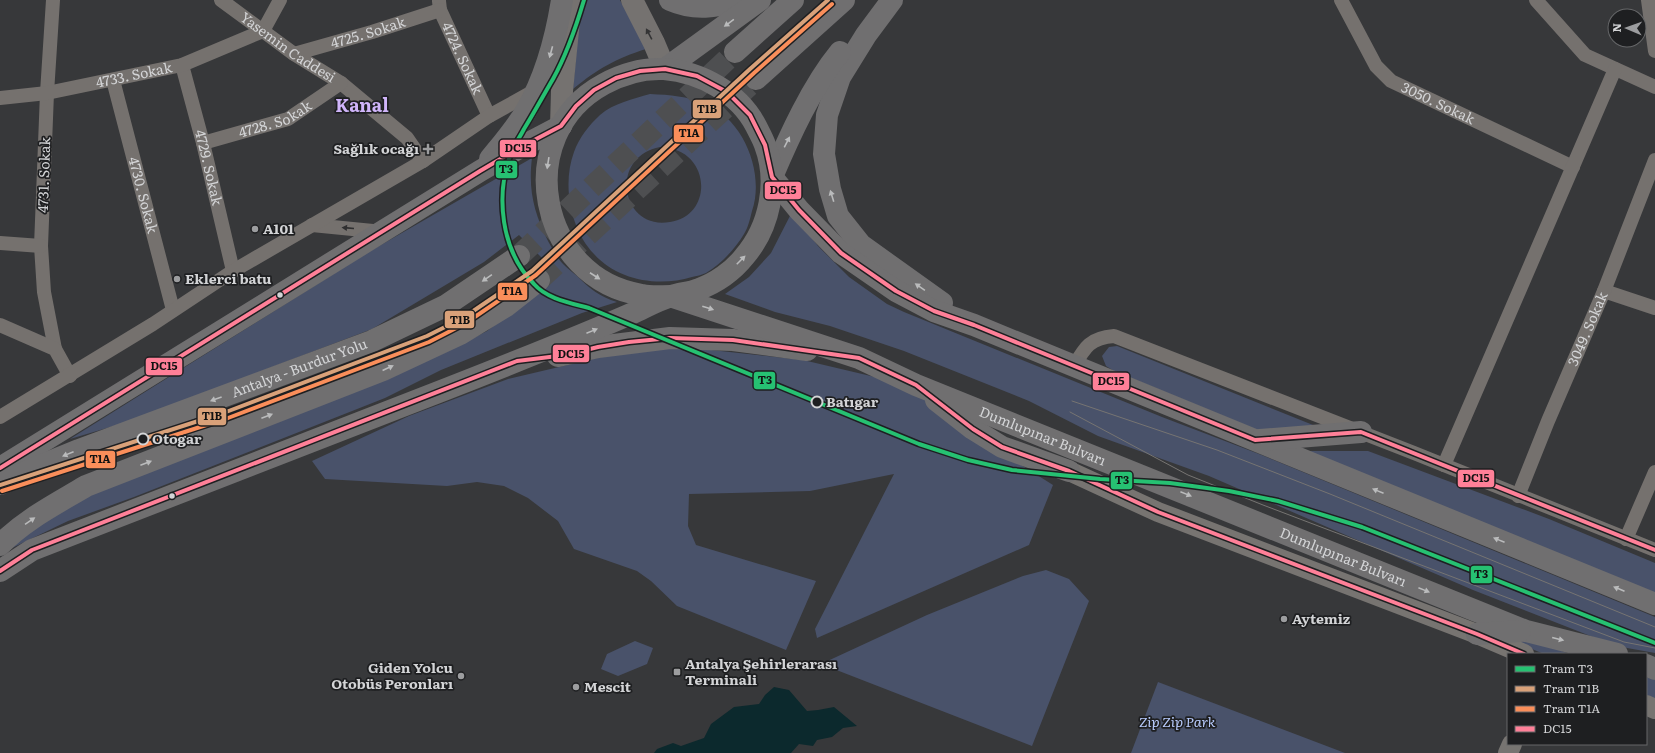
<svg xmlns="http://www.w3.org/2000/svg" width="1655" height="753" viewBox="0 0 1655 753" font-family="Literata,serif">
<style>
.green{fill:#49526a;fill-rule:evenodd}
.water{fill:#0c292d}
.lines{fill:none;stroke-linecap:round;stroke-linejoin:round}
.highway-tunnel{stroke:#4e4f51;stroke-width:22;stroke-dasharray:22 11;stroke-linecap:butt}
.street{stroke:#75716e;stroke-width:14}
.secondary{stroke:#777471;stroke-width:20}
.primary{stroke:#757270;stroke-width:22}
.highway{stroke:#706f70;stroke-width:22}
.tram{stroke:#767472;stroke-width:1}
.bus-1-casing{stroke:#1e1f21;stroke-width:7}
.bus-1{stroke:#ff8098;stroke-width:4}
.tram-1-casing{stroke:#1e1f21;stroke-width:7}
.tram-2-casing{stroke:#1e1f21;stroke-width:7}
.tram-3-casing{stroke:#1e1f21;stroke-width:7}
.tram-1{stroke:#26c172;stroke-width:4}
.tram-2{stroke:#d9a179;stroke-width:4}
.tram-3{stroke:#fa8e5a;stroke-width:4}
.oneway{fill:#babbbc}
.oneway2{fill:#343435}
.oneway3{fill:#2f2f30}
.poi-dot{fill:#9c9d9f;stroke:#1e1f21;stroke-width:1.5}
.bus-dot{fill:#d3d4d6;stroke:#1e1f21;stroke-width:1.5}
.stop-dot{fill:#1e1f21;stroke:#d3d4d6;stroke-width:2}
.labels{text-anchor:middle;stroke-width:3.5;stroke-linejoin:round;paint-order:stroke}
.street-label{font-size:14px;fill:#d3d4d6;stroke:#1e1f21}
.poi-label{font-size:14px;font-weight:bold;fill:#d3d4d6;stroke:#1e1f21;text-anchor:start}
.stop-label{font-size:14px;font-weight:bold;fill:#d3d4d6;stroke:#1e1f21;text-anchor:start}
.park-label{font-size:14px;font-style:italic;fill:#b7cafc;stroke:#1e1f21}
.district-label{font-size:18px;font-weight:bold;fill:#d0b5fa;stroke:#1e1f21}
.line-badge{stroke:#1e1f21;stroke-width:1.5}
.pale-badge-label{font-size:11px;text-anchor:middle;font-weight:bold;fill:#111}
</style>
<rect width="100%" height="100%" fill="#37383a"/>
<path class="green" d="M581 0H620L646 49C615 59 599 68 573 89Z
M650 94C671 95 686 96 706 104 744 120 765 173 752 211 750 219 748 228 744 234 735 249 721 264 706 273 702 275 696 276 692 277 659 287 618 281 594 254 570 229 562 184 574 152 579 138 589 125 600 115 614 103 633 99 650 94ZM660 147C711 148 715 215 670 222 621 231 608 157 660 147Z
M532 158C528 190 534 213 548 241 552 248 557 258 563 264 567 268 572 272 577 276 589 288 600 297 617 302L582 313 441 370 385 398 134 497 68 521 12 548 16 541 89 494 442 354 487 331 559 275 519 235 484 262 372 329 134 420 70 439 367 253Z
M792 212 818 246 849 277 887 304 904 312 1162 417 1259 454 1655 617V653L1616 646 1473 590 1209 476 1098 436 1029 401 904 351 830 326 775 312 725 294 749 277 771 253Z
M1117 346 1318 427 1262 432 1114 371 1106 366 1102 356 1109 347Z
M684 347 803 360 913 386 939 413 1053 485 1029 545 817 638 815 629 894 474 810 491 689 494 688 526 696 545 816 581 786 650 677 606 651 581 637 571 574 549 558 521 528 498 504 486 477 482 447 486 325 479 312 461 409 416 508 379 627 351Z
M1307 451H1368L1549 519 1655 563V593Z
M1046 570 1069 579 1089 601 1032 746 821 664 927 615 1023 576Z
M1517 632 1569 654H1544L1501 636Z
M635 641 653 648 647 664 618 676 601 669 607 654Z
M1646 677 1655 680V699L1646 696Z
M1158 682 1345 753H1131Z"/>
<path class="water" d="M774 687 789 690 807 711 818 710 834 707 857 726 843 728 832 737 817 740 813 746 799 744 791 753H654L657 749 673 743 681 746 704 738 711 724 734 707 759 704 765 695Z"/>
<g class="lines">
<path class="highway-tunnel" d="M519 256 735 52
M539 280 756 79"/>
<g class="street">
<path d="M53 0 47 93 41 246 44 292 55 349"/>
<path id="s1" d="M221 0 294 54 341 83 407 138 423 161"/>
<path id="s2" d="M1341 0 1376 66 1391 81 1573 167"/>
<path d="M1536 0 1585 55 1655 87"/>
<path d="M1648 0 1655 51"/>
<path id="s3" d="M439 1 440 10 489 116"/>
<path id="s4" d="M294 54 372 32 440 10"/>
<path id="s5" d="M182 65 203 143 233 271"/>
<path id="s6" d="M113 80 173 310"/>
<path id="s7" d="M0 98 47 93 182 65 263 31 280 0"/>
<path id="s8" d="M203 143 288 119 341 83"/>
<path d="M312 225 383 232"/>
<path d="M0 243 41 246"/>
<path d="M1604 291 1655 308"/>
<path d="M0 325 55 349 70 376"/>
<path d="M1074 366C1085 347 1090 338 1114 336L1414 453 1655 550"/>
<path d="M0 417 153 324 233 271 423 161 489 116 536 90"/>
<path d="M1444 465 1615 69"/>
<path id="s9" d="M1518 496 1548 421 1604 291 1655 160"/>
<path d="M1626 539 1655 472"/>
</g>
<path class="secondary" d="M1069 471 1158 512 1477 634 1524 654
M1646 705 1655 709
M1508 753 1512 744"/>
<path class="primary" d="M632 0 654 43 665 69
M561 126 562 91 571 0"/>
<g class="highway">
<path d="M670 0C695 11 716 7 740 0"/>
<path d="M892 0 866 35 840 77 827 115 824 154 830 189 838 216 861 245 942 303"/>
<path d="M735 52 793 0"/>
<path d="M665 69 760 0"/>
<path d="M756 79 844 0"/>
<path d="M490 159C503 143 516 128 526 111 545 78 556 38 562 0"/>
<path d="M772 177 799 210 841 253 896 291 934 311 974 325 1655 604"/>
<path d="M772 177C789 137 812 86 840 52"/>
<path d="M558 356 598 347 670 338 733 340 807 350"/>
<path d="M936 400 973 429 1002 447 1069 471"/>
<path d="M1260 440 1361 432"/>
<path d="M0 468 480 171 519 148 561 126"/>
<path id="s10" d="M0 484 25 472 79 450 372 341 445 306 519 256"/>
<path d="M0 545C24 520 56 504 86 486L383 370 460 334 506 306 539 280"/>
<path id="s11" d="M0 571 32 550C160 499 289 450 418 400 490 372 562 344 633 313 646 307 658 300 672 296 680 293 690 293 699 289 716 283 733 271 744 257 770 227 779 182 765 145 763 139 759 132 756 126 739 93 701 72 664 69 643 68 622 74 604 84 510 135 538 279 642 295 651 297 661 296 670 296L859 358 916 385 1526 631 1617 654"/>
<path d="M1477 634 1520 631"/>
<path d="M1646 665 1655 669"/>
</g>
<path class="tram" d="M1072 401 1217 450 1330 494 1655 627
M1070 412 1188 475 1263 505 1624 642 1655 648"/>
<defs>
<path id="bus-1" d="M0 468 480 171 519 148 561 126 576 106 594 90 616 78 640 71 665 69 697 76 727 92 750 115 765 145 772 177 799 210 841 253 896 291 934 311 974 325 1255 440 1361 432 1655 550
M0 571 32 550 517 361 566 355 598 347 629 342 670 338 733 340 859 358 916 385 973 429 1002 447 1069 471 1158 512 1477 634 1524 654"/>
</defs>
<use href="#bus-1" class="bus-1-casing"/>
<use href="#bus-1" class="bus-1"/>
<defs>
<path id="tram-1" d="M584 0C576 27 567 54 553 79 543 96 534 113 524 129 520 137 514 145 511 153 495 196 501 251 534 284 547 299 571 303 589 308L919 444 968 460 1012 470 1100 479 1170 483 1229 491 1278 501 1362 527 1655 643"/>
<path id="tram-2" d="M0 485 226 412 427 336 463 318 532 271 750 69 828 0"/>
<path id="tram-3" d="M2 491 228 418 429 342 466 323 536 275 754 73 832 4"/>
</defs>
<use href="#tram-1" class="tram-1-casing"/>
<use href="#tram-2" class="tram-2-casing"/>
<use href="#tram-3" class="tram-3-casing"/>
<use href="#tram-1" class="tram-1"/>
<use href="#tram-2" class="tram-2"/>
<use href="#tram-3" class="tram-3"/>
</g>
<defs><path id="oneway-solid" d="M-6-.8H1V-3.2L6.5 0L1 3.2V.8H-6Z"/></defs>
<g class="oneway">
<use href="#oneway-solid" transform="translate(729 23) rotate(144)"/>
<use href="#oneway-solid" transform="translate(551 52) rotate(105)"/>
<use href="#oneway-solid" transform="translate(787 142) rotate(-63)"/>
<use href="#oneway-solid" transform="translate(548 163) rotate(99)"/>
<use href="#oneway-solid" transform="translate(832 196) rotate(-107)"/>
<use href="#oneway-solid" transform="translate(741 260) rotate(-45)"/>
<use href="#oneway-solid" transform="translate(595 276) rotate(33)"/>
<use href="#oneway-solid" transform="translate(487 278) rotate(145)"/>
<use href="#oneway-solid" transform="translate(920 287) rotate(-145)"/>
<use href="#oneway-solid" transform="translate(708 308) rotate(18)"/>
<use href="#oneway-solid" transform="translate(592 331) rotate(-22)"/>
<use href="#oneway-solid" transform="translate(388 368) rotate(-25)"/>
<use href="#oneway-solid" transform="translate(216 399) rotate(160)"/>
<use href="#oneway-solid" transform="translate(267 416) rotate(-21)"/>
<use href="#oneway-solid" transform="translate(68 454) rotate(158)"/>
<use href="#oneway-solid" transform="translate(146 463) rotate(-21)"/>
<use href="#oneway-solid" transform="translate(1378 491) rotate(-158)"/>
<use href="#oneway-solid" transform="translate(1186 494) rotate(22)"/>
<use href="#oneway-solid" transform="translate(30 521) rotate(-34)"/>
<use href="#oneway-solid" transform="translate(1499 540) rotate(-158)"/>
<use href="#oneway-solid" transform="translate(1619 589) rotate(-157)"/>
<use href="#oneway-solid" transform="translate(1424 590) rotate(22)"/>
<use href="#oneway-solid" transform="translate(1558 639) rotate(14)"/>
</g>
<use class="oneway2" href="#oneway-solid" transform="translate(649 34) rotate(-118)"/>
<use class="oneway3" href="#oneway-solid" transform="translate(348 228) rotate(-175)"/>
<g class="poi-dot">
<path d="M426 143h4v4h4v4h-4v4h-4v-4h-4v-4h4z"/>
<circle cx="255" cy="229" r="4"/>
<circle cx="177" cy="279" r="4"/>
<circle cx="1284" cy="619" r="4"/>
<rect x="673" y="668" width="8" height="8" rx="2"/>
<circle cx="461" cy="676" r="4"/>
<circle cx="576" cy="687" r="4"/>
</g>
<g class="bus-dot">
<circle cx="280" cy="295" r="3.5"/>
<circle cx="172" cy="496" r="3.5"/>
</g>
<g class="stop-dot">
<circle cx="817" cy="402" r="5.5"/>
<circle cx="143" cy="439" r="5.5"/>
</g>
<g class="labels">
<g class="street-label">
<text dy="5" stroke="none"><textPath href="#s4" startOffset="77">4725. Sokak</textPath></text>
<text dy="5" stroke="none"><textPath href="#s1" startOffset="82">Yasemin Caddesi</textPath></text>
<text dy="5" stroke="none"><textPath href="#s3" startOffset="62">4724. Sokak</textPath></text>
<text dy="5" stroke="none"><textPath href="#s7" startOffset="136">4733. Sokak</textPath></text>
<text dy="5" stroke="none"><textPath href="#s2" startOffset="148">3050. Sokak</textPath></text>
<text dy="5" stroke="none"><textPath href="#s8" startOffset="76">4728. Sokak</textPath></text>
<text dy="5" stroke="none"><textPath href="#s5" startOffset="106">4729. Sokak</textPath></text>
<text transform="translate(44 175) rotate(-88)" y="5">4731. Sokak</text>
<text dy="5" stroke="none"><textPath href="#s6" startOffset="119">4730. Sokak</textPath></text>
<text dy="5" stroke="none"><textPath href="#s9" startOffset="181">3049. Sokak</textPath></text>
<text dy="5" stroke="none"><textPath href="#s10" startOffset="321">Antalya - Burdur Yolu</textPath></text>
<text dy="5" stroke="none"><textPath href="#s11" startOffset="1833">Dumlupınar Bulvarı</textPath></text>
<text dy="5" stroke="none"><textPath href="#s11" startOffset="2157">Dumlupınar Bulvarı</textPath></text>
</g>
<g class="poi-label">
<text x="419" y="154" text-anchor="end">Sağlık ocağı</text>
<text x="263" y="234">A101</text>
<text x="185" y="284">Eklerci batu</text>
<text x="1292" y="624">Aytemiz</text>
<text x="685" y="669">Antalya Şehirlerarası<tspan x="685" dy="16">Terminali</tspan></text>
<text x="453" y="673" text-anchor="end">Giden Yolcu<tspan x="453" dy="16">Otobüs Peronları</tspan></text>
<text x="584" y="692">Mescit</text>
</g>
<g class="stop-label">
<text x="826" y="407">Batıgar</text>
<text x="152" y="444">Otogar</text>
</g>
<g class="park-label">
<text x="1177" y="727">Zip Zip Park</text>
</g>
<g class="district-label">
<text x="362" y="112">Kanal</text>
</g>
</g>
<g class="line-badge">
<rect x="692" y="99" width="30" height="20" rx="4" fill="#d9a179"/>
<rect x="673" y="124" width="31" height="19" rx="4" fill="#fa8e5a"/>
<rect x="499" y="139" width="38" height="19" rx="4" fill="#ff8098"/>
<rect x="495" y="160" width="23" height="19" rx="4" fill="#26c172"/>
<rect x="764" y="181" width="38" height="19" rx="4" fill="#ff8098"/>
<rect x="497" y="282" width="31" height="19" rx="4" fill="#fa8e5a"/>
<rect x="444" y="310" width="31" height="19" rx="4" fill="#d9a179"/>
<rect x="552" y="344" width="38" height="19" rx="4" fill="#ff8098"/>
<rect x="145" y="357" width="38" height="19" rx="4" fill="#ff8098"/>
<rect x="753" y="371" width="23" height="19" rx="4" fill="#26c172"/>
<rect x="1092" y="372" width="38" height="19" rx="4" fill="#ff8098"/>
<rect x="197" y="407" width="30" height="19" rx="4" fill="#d9a179"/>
<rect x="85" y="450" width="31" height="19" rx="4" fill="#fa8e5a"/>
<rect x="1457" y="469" width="38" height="19" rx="4" fill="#ff8098"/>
<rect x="1110" y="471" width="23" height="19" rx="4" fill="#26c172"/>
<rect x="1470" y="565" width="23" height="19" rx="4" fill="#26c172"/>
</g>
<g class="pale-badge-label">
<text x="707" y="113">T1B</text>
<text x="689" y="137">T1A</text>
<text x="518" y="152">DC15</text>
<text x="506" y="173">T3</text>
<text x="783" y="194">DC15</text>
<text x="512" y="295">T1A</text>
<text x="460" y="324">T1B</text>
<text x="571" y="358">DC15</text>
<text x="164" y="370">DC15</text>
<text x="765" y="384">T3</text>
<text x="1111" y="385">DC15</text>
<text x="212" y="420">T1B</text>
<text x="100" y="463">T1A</text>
<text x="1476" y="482">DC15</text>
<text x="1122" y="484">T3</text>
<text x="1481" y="578">T3</text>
</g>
<rect x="1507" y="653" width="140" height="92" fill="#1e1f21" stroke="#666769"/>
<rect x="1515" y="666" width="20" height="6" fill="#26c172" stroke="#666769"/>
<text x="1543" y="673" font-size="12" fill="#d3d4d6">Tram T3</text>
<rect x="1515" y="686" width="20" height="6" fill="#d9a179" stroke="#666769"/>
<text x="1543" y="693" font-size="12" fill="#d3d4d6">Tram T1B</text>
<rect x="1515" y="706" width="20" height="6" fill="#fa8e5a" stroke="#666769"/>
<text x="1543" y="713" font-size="12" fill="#d3d4d6">Tram T1A</text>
<rect x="1515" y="726" width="20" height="6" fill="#ff8098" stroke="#666769"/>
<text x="1543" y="733" font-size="12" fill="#d3d4d6">DC15</text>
<g transform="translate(1627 28) rotate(272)"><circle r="19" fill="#1e1f21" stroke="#666769"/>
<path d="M0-3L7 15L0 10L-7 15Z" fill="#9c9d9f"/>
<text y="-6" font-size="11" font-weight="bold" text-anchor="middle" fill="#d3d4d6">N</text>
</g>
</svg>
